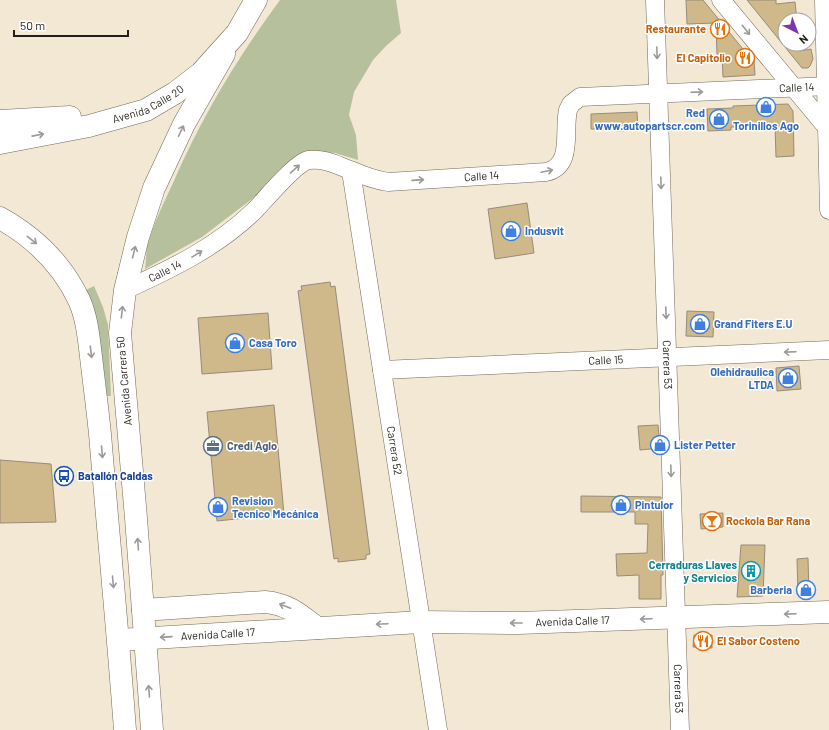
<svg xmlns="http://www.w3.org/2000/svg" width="829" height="730" viewBox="0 0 829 730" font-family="Barlow,sans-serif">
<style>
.green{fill:#b7c09d}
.building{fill:#cfb98b;stroke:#968c7a}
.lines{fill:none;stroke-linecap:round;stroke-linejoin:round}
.minor-casing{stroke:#726958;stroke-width:19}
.tertiary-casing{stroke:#726958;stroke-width:23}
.secondary-casing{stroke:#726958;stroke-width:23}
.trunk-casing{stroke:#726958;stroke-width:23}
.minor{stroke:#fff;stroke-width:18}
.tertiary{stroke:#fff;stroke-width:22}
.secondary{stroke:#fff;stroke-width:22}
.trunk{stroke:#fff;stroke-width:22}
.oneway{stroke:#9c9a97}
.labels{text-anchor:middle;stroke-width:3;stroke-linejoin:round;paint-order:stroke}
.food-label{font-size:11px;font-weight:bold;fill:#c56008;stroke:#fff;text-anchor:end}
.street-label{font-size:11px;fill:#231f18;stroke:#fff}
.shop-label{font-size:11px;font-weight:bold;fill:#366cbe;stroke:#fff;text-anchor:start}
.service-label{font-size:11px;font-weight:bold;fill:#4e5e75;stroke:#fff;text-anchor:start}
.transit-label{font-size:11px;font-weight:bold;fill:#164399;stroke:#fff;text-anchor:start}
.culture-label{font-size:11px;font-weight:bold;fill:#0d838f;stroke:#fff;text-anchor:end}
</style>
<rect width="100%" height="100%" fill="#f3e8d4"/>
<path class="green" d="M280 0H396L401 33 386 46 373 60 354 92 349 115 356 135 358 160 335 153 319 152 277 177 252 199 202 237 145 269C146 262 146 254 147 248 153 225 163 204 173 183 201 118 238 57 280 0Z
M94 286 103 307 108 325 111 396H105L84 291Z"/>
<path class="building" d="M686 0H703L747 54 754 60 755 75 723 77 722 55H717L716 23 687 24Z
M747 0H776V4L795 2 797 20H785V44H800V51L811 49 813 59 810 66 808 68H802Z
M788 104 793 111 794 156 776 157 775 126 731 127V130L708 131 707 109 733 108V106Z
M637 112 638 130 616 131V129H591V114Z
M527 203 534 253 495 259 488 209Z
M330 282 331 287 335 286 370 554 366 555V559L338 562V558L334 559 298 291 302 290 301 286Z
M687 311 714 312 713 337 686 336Z
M268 313 272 369 202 374 198 318Z
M799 366 801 389 777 391 776 368Z
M274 405 284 514 217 521 207 412Z
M658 425 660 448 640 450 638 426Z
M0 460 51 464 56 522 0 523Z
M581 496 661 497 663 575H661V599H639V575L617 576 616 554 647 553 648 524H635V512H581Z
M723 513V527L701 529 700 514Z
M741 545H765L763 596 737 597Z
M808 558 809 594H798L797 559Z
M694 635H712V648L693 647Z"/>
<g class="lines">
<defs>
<g id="minor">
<path id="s1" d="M655 0 680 730"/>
<path d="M721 0 829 130"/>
<path d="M824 0 829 210"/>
<path id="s2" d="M351 171 438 730"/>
<path id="s3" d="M125 290C171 269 217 247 254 211 265 200 296 162 309 160 326 158 338 166 353 171 364 176 376 180 388 182L546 172C574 166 563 131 568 110L571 104 580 97 829 86"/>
<path id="s4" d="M382 370 829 350"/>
</g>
<g id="tertiary">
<path d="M143 610 265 602C288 604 299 614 317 628"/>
<path id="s5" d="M119 640 421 622 519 623 829 612"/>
</g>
<path id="secondary" d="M0 218C34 237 62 264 79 300 88 320 89 342 92 365 95 392 99 419 101 446 109 541 118 635 125 730
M152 730 136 518 120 333 125 290 138 237 154 188 184 124 224 54"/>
<g id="trunk">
<path d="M0 121 70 117"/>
<path id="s6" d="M0 143 89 126 146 110 175 93 201 73 237 33 256 0"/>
</g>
</defs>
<use href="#minor" class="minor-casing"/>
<use href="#tertiary" class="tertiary-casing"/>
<use href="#secondary" class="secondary-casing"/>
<use href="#trunk" class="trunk-casing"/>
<use href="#minor" class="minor"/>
<use href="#tertiary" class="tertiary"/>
<use href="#secondary" class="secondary"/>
<use href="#trunk" class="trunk"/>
</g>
<defs><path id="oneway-shaft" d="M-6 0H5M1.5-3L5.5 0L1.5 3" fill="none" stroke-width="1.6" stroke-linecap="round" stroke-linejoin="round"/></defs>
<g class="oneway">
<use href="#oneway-shaft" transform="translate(746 30) rotate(51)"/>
<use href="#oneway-shaft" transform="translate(657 53) rotate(88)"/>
<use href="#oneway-shaft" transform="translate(697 92) rotate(-2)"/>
<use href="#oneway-shaft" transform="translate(181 131) rotate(-65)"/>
<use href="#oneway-shaft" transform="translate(38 135) rotate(-11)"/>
<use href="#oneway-shaft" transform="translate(295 169) rotate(-41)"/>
<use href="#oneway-shaft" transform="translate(547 171) rotate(-12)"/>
<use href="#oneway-shaft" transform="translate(418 180) rotate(-4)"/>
<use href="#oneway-shaft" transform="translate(661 183) rotate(88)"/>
<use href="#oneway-shaft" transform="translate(32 240) rotate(38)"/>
<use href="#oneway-shaft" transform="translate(134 252) rotate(-76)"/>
<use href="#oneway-shaft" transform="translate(197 254) rotate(-32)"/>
<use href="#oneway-shaft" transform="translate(122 312) rotate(-83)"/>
<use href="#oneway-shaft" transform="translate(666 313) rotate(88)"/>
<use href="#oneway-shaft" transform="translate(91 352) rotate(83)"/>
<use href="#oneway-shaft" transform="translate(790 352) rotate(178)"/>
<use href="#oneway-shaft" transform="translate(102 452) rotate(85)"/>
<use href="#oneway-shaft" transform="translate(671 471) rotate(88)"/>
<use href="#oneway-shaft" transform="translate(138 544) rotate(-94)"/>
<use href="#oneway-shaft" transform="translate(113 582) rotate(85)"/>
<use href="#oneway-shaft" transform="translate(285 606) rotate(-159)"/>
<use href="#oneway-shaft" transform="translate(790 614) rotate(178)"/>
<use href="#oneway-shaft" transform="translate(646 619) rotate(178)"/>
<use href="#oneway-shaft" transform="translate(516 623) rotate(-180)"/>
<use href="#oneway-shaft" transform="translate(382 624) rotate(177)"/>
<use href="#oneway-shaft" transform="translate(166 637) rotate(176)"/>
<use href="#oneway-shaft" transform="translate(149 691) rotate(-94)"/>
</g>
<defs>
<symbol id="restaurant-ring" viewBox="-11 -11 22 22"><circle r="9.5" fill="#fff" stroke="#e8710a" stroke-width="1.5"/><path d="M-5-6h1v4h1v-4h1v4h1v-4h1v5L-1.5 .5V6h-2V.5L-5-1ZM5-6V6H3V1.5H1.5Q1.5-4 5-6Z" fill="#e8710a"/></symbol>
<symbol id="shop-ring" viewBox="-11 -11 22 22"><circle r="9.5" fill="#fff" stroke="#3f7fe0" stroke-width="1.5"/><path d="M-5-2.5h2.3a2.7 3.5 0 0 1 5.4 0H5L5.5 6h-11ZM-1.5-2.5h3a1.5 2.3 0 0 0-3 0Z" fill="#3f7fe0"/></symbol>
<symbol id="office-ring" viewBox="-11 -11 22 22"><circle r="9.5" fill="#fff" stroke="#5c6f8a" stroke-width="1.5"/><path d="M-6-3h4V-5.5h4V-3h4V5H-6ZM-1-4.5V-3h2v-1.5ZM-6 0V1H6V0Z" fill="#5c6f8a"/></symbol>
<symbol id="bus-ring" viewBox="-11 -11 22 22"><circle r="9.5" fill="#fff" stroke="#1a4fb4" stroke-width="1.5"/><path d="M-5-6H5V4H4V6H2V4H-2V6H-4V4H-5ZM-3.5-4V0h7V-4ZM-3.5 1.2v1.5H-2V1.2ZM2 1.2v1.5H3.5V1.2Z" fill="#1a4fb4"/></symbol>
<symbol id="bar-ring" viewBox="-11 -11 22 22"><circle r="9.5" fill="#fff" stroke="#e8710a" stroke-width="1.5"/><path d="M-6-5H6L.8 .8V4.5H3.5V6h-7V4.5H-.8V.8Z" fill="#e8710a"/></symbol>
<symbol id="building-ring" viewBox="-11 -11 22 22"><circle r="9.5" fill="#fff" stroke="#0f9aa8" stroke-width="1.5"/><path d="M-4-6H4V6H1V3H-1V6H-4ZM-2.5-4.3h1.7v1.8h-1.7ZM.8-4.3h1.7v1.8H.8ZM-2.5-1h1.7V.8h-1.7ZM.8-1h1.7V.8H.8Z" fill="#0f9aa8"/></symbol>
</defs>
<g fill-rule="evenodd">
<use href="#restaurant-ring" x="709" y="18" width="22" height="22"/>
<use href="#restaurant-ring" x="734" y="47" width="22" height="22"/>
<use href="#shop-ring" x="755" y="96" width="22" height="22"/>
<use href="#shop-ring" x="708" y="108" width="22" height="22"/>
<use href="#shop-ring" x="500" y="220" width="22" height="22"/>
<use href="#shop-ring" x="689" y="313" width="22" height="22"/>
<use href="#shop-ring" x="224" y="332" width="22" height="22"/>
<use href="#shop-ring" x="777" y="367" width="22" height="22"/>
<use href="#shop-ring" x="649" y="434" width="22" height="22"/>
<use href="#office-ring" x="202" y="435" width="22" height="22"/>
<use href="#bus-ring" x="53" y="465" width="22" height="22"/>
<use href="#shop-ring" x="610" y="494" width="22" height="22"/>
<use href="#shop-ring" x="207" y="496" width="22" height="22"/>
<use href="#bar-ring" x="701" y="510" width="22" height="22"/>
<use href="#building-ring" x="740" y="560" width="22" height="22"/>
<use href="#shop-ring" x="795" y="579" width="22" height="22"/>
<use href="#restaurant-ring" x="692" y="630" width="22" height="22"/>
</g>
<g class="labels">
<g class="food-label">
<text x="706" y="33">Restaurante</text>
<text x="731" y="62">El Capitolio</text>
<text x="726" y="525" text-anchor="start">Rockola Bar Rana</text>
<text x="717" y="645" text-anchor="start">El Sabor Costeno</text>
</g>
<g class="street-label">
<text dy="4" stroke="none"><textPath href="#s3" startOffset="775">Calle 14</textPath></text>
<text dy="4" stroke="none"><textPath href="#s6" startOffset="154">Avenida Calle 20</textPath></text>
<text dy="4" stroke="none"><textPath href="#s3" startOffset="404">Calle 14</textPath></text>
<text dy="4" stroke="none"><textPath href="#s3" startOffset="44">Calle 14</textPath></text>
<text dy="4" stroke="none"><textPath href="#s4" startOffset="224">Calle 15</textPath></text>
<text dy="4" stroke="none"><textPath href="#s1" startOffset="365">Carrera 53</textPath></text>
<text transform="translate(124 381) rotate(-95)" y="4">Avenida Carrera 50</text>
<text dy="4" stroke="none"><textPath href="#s2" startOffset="283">Carrera 52</textPath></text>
<text dy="4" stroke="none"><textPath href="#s5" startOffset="454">Avenida Calle 17</textPath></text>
<text dy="4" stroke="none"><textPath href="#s5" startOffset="99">Avenida Calle 17</textPath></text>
<text dy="4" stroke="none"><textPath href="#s1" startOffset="689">Carrera 53</textPath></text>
</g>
<g class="shop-label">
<text x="705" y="117" text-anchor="end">Red<tspan x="705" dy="13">www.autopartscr.com</tspan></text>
<text x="766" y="130" text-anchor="middle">Torinillos Ago</text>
<text x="525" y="235">Indusvit</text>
<text x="714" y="328">Grand Fiters E.U</text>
<text x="249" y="347">Casa Toro</text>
<text x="774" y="376" text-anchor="end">Olehidraulica<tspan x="774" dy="13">LTDA</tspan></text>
<text x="674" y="449">Lister Petter</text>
<text x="232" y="505">Revision<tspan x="232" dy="13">Tecnico Mecánica</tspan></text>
<text x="635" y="509">Pintulor</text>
<text x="792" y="594" text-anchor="end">Barberia</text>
</g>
<g class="service-label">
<text x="227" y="450">Credi Aglo</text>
</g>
<g class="transit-label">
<text x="78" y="480">Batallón Caldas</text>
</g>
<g class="culture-label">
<text x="737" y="569">Cerraduras Llaves<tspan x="737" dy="13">y Servicios</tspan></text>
</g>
</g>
<g transform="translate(797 32) rotate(138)"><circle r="19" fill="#ffffff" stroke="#a7a5a3"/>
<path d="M0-3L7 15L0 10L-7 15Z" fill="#7d37aa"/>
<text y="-6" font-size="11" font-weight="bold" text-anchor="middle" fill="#231f18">N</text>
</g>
<path d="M14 30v6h114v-6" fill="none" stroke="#231f18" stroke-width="2"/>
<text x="20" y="30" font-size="12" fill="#231f18" stroke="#ffffff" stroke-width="3" paint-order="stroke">50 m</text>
</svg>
